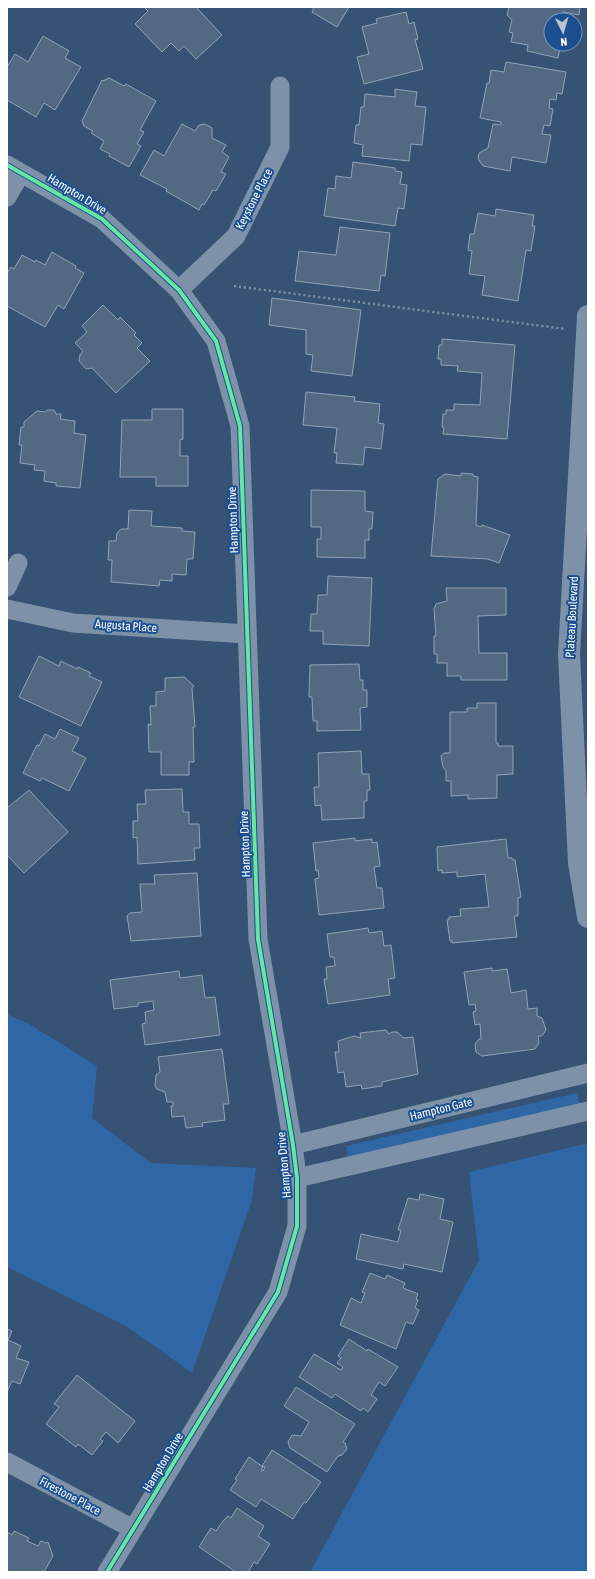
<svg xmlns="http://www.w3.org/2000/svg" width="595" height="1579" viewBox="0 0 595 1579" font-family="'Asap Condensed',sans-serif">
<style>
.green{fill:#2f66a5}
.building{fill:#526984;stroke:#92a2b6}
.lines{fill:none;stroke-linecap:round;stroke-linejoin:round}
.path{stroke:#7d92a8;stroke-width:2.5;stroke-dasharray:2 3;stroke-linecap:butt}
.minor{stroke:#7d92a8;stroke-width:19}
.tertiary{stroke:#7d92a8;stroke-width:22}
.cycleway-casing{stroke:#1b4f8f;stroke-width:6}
.cycleway{stroke:#66e7a1;stroke-width:4}
.labels{text-anchor:middle;stroke-width:4;stroke-linejoin:round;paint-order:stroke}
.street-label{font-size:12px;fill:#fff;stroke:#1b4f8f}
</style>
<rect width="100%" height="100%" fill="#365274"/>
<path class="green" d="M7 1014 29 1024 97 1066 92 1118 151 1163 256 1168 252 1200 192 1373 126 1326 7 1267Z
M577 1093 581 1108 349 1162 346 1146Z
M588 1143V1572H310L479 1260 469 1172Z"/>
<path class="building" d="M146 7H196L222 35 196 59 184 46 179 51 171 43 162 52 135 24 148 11 145 8Z
M314 7H349L337 27 312 12Z
M509 7H580L579 15 563 12 562 20H551V44H561L558 58 527 51 528 45 511 42 513 33 509 32 512 20 507 15Z
M406 12 409 24 414 22 418 39 415 40 423 69 364 84 357 57 369 54 362 27 377 23 376 19Z
M43 36 69 51 65 58 81 67 55 110 44 103 36 117 7 100V67L15 54 28 62Z
M506 62 566 72 562 94 557 93 556 100 550 99 549 108 553 109 550 126 544 125 542 134 551 135 546 163 512 157 510 171 483 166 478 159 479 153 488 148 493 124 501 125V122L480 118 487 83H489L491 70 504 72Z
M109 78 124 86 126 84 156 101 140 130 144 132 137 144 141 146 129 167 109 156 110 154 100 149 104 141 91 133 93 131 84 126 82 121 102 80 103 81Z
M395 89 417 92 415 106 426 107 422 145 411 144 409 161 362 156 363 145 354 143 356 125H359L361 107H364L365 94 395 97Z
M182 124 195 131 199 125 205 124 212 128V138L226 145 222 152 229 157 221 172 226 174 216 191 213 190 204 205 202 204 199 210 166 191 167 189 140 175 154 150 164 156Z
M353 162 395 168V171L402 172 400 184 407 185 404 209 398 208 395 226 324 216 328 188 335 189 336 176 351 178Z
M496 209 534 215 532 226H535L531 251 526 250 518 301 482 295 485 276 469 274 472 251 468 250 470 234H474L478 213 495 216Z
M340 227 390 233 385 276 381 275 379 291 295 281 299 251 336 255Z
M52 252 76 266 75 268 84 273 64 309 58 305 45 327 7 306V273L11 267 14 269 22 255 35 262 36 260 45 265Z
M272 298 361 310 352 376 311 371 313 355 306 354V330L269 325Z
M103 305 118 320 120 317 136 333 134 335 142 343 137 348 150 361 116 393 92 368 86 369 79 361 80 355 83 351 75 343 87 332 82 326Z
M442 339 515 345 507 439 443 434 444 428 442 427 443 414H446V410H454V404L480 405 482 373 457 371 458 366 441 365V359H438L439 345H442Z
M306 392 355 397 354 401 380 404 378 423 384 424 381 449 365 447 363 465 336 463 337 453H334L337 428 303 425Z
M152 409H183V439L180 440V456H188V486H156V477H120L122 420H152Z
M48 410H54L56 414H61L60 419 75 421 74 433 86 435 80 488 56 486V483L44 481 45 471 34 470 35 465 20 463 22 445H19L21 427H24V422L37 411 45 412Z
M461 473 473 474V476L478 477 476 525 481 527 482 525 510 535 499 563 488 559 431 556 438 479 445 474 461 476Z
M311 490 365 491V511L373 512 372 529H369V540H365V558L317 557V539H321V527H311Z
M129 510 152 511 151 526 182 528V531L195 532 193 559H187L186 575 172 574V581L160 580 159 586 111 582 112 560H108L109 541H116L117 533 121 529H128Z
M328 576 372 578 369 646 323 644V631H310L311 614H317L318 595H327Z
M446 588H506V615L478 616 479 653H507V680H461V676H447V663H437V654H434V636H436L434 609 436 604 447 601Z
M39 656 59 666 61 661 77 669 78 667 91 673 89 676 102 682 81 726 19 697Z
M359 664 360 680H363V690H367V707L360 708 361 730 317 731V721H313L312 697H309L310 665Z
M184 677 194 686 192 688 195 727H193L194 762H189V775H161V752H149L148 724 151 725 150 706H156V692L165 691V678Z
M477 703H496V743H498V746H513V774L497 775V798L468 799V795L451 796V781H446V771L443 767 441 756 444 753H450V712H467V708H477Z
M60 729 79 738 72 751 86 758 69 791 42 778 40 781 23 773 37 745 39 746 45 734 55 739Z
M361 751 362 774H369L370 790H367V801H364V818L322 820 321 805 315 806 314 787H319L318 753Z
M182 789 183 812H189V824H199L200 848H194L195 860 138 864 137 837 133 838V821H138L137 804H146L145 790Z
M29 790 68 832 24 873 7 855V808Z
M355 838V841L372 839V843L377 842 380 866 374 867 377 888H382L384 908 319 915 315 879 319 878 318 870 316 871 313 843Z
M506 839 508 858H512L513 860H515L521 897 518 898V916H514L517 937 452 943V941H450L447 920H449V917L461 916 460 909 489 907 485 874 457 877V872L442 873V870L438 871 437 847Z
M197 873 201 936 131 941 127 916 130 913 142 912 140 884H155L154 875Z
M368 928 369 933 382 931 384 946 391 945 395 978 388 979 390 995 328 1004 324 979H327L326 967 335 966 334 957H330L327 934Z
M492 968V971L507 969 511 993 526 990 528 1009 537 1008V1016L542 1018 546 1030 542 1036H538L539 1043 535 1049 482 1056 476 1052 475 1044 479 1039H481L480 1024 475 1025 473 1012 476 1011 475 1004 469 1005 464 972Z
M179 971 180 978 202 975 205 998 215 997 220 1035 145 1045 142 1024 146 1023 145 1012 154 1010 153 1001 138 1003V1006L114 1009 110 980Z
M386 1030 389 1034 392 1032H397L404 1038 413 1037 418 1074 382 1082V1086L362 1089 361 1085 346 1087 344 1072 338 1073 335 1052H339L338 1041 354 1036 361 1038 360 1033Z
M222 1049 229 1104H223L225 1120 202 1123 203 1126 186 1128 184 1116 172 1117 171 1106H173V1102H167L165 1092 157 1089 155 1086 156 1075 160 1072 158 1057Z
M420 1194 444 1199 440 1219 453 1222 442 1272 404 1264 403 1269 356 1259 361 1234 398 1242 401 1230H398L408 1198 419 1200Z
M370 1273 385 1279 387 1275 405 1283 403 1288 418 1294 416 1299 418 1300 415 1308 419 1310 413 1324 406 1322 396 1349 340 1325 351 1298 361 1303 365 1293 362 1292Z
M7 1329 12 1331 8 1340 21 1346 16 1358 29 1362 20 1384 12 1381 7 1392Z
M349 1339 367 1351 368 1349 398 1367 385 1386 379 1382 371 1395 377 1399 368 1412 363 1408 361 1411 335 1394 332 1398 299 1377 314 1354 341 1370 343 1367 337 1363 341 1358 338 1356Z
M77 1375 135 1421 118 1443 106 1432 100 1439 103 1441 92 1455 78 1444 76 1447 46 1424 59 1407 54 1404Z
M296 1387 355 1424 343 1442 345 1443 347 1449 342 1455 338 1456 327 1472 290 1448 288 1442 292 1435 301 1436 309 1422 284 1406Z
M272 1450 321 1482 306 1503 304 1502 293 1519 261 1499 256 1507 230 1490 237 1480 235 1479 249 1457 263 1467 261 1470 263 1471 265 1467 262 1466Z
M237 1508 264 1526 258 1536 270 1544 257 1564 254 1562 248 1572H236L199 1547 211 1528 216 1531 223 1521 228 1516 231 1518Z
M14 1531 29 1538 27 1541 38 1546 41 1541 46 1543 48 1542 53 1556 44 1572H7V1532L12 1535Z"/>
<g class="lines">
<path class="path" d="M234 286 565 329"/>
<path class="minor" d="M7 165 102 219 179 290 216 341 240 426 258 939 293 1145 297 1178V1226L278 1292 107 1572
M7 197 21 173
M179 290 236 236 280 147V86
M7 587 18 563
M7 609 73 623 247 634
M293 1145 588 1073
M297 1178 588 1111
M7 1462 133 1529"/>
<path class="tertiary" d="M588 316 569 654 579 863 588 917"/>
<defs>
<path id="cycleway" d="M7 165 102 219 179 290 216 341 240 426 258 939 293 1145 297 1178V1226L278 1292 107 1572"/>
</defs>
<use href="#cycleway" class="cycleway-casing"/>
<use href="#cycleway" class="cycleway"/>
</g>
<g class="labels">
<g class="street-label">
<text transform="translate(77 194) rotate(31)" y="4">Hampton Drive</text>
<text transform="translate(254 199) rotate(-63)" y="4">Keystone Place</text>
<text transform="translate(233 520) rotate(-92)" y="4">Hampton Drive</text>
<text transform="translate(572 617) rotate(-87)" y="4">Plateau Boulevard</text>
<text transform="translate(126 626) rotate(4)" y="4">Augusta Place</text>
<text transform="translate(245 844) rotate(-92)" y="4">Hampton Drive</text>
<text transform="translate(441 1109) rotate(-14)" y="4">Hampton Gate</text>
<text transform="translate(284 1165) rotate(-95)" y="4">Hampton Drive</text>
<text transform="translate(163 1462) rotate(-59)" y="4">Hampton Drive</text>
<text transform="translate(70 1496) rotate(28)" y="4">Firestone Place</text>
</g>
</g>
<rect width="595" height="1579" fill="none" stroke="#ffffff" stroke-width="16"/>
<g transform="translate(563 32) rotate(175)"><circle r="19" fill="#1b4f8f" stroke="#7695bc"/>
<path d="M0-3L7 15L0 10L-7 15Z" fill="#b9c2ce"/>
<text y="-6" font-size="11" font-weight="bold" text-anchor="middle" fill="#ffffff">N</text>
</g>
</svg>
